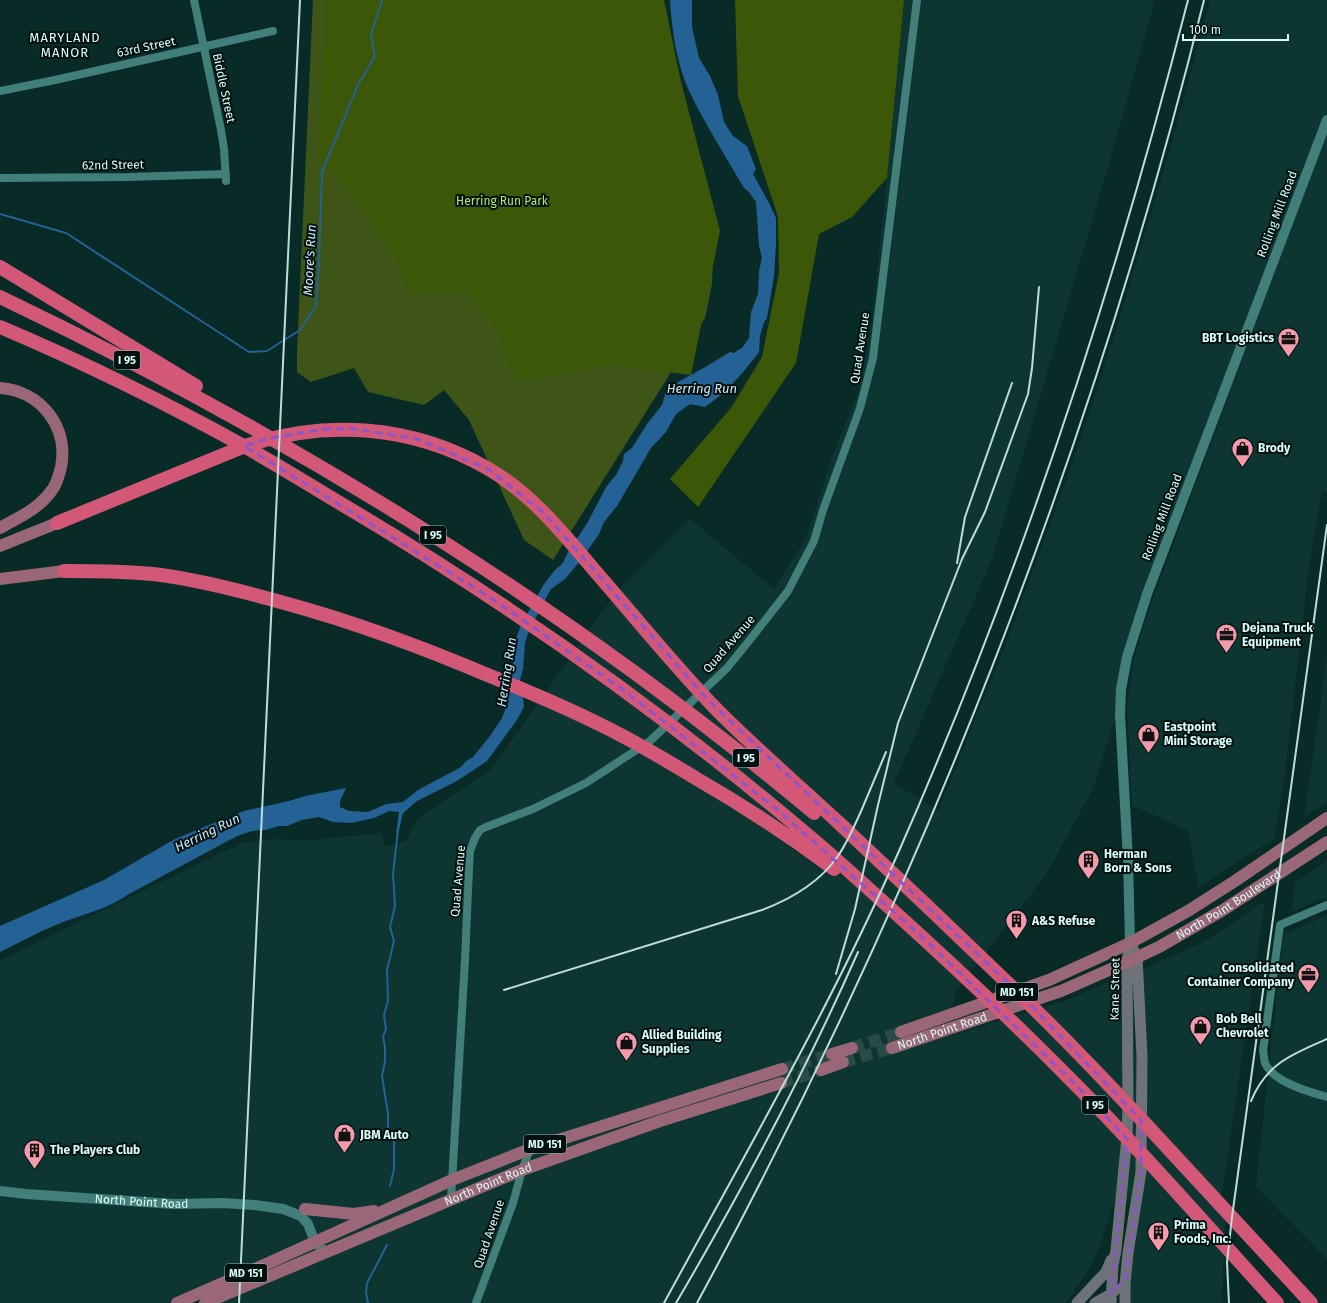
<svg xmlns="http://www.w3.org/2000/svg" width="1327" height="1303" viewBox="0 0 1327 1303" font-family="'Fira Sans',sans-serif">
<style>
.built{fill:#0d3633}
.green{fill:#3e5517}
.forest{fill:#3d5708}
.water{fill:#246295}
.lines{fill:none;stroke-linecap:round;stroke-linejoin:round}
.stream{stroke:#246295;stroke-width:2}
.primary-tunnel{stroke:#294a47;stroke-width:12;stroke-dasharray:12 6;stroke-linecap:butt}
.minor{stroke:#427f7a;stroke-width:8}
.tertiary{stroke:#427f7a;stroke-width:10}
.secondary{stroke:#6e7379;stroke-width:11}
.primary{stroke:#996778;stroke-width:12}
.motorway{stroke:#d35776;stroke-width:14}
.rail{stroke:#beddd9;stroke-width:2}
.marked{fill:none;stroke:#8e55ca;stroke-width:3;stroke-dasharray:8 5;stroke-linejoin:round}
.labels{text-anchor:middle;stroke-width:4;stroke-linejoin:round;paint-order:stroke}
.shield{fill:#001210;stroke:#9ab5b2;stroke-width:1}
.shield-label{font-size:11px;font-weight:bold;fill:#dcfbf7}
.street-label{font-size:12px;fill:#dcfbf7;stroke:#001210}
.park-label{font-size:12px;fill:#b5e66b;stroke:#001210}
.poi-label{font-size:12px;font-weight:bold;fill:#dcfbf7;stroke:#001210;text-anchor:start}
.neighbourhood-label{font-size:13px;letter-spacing:1px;fill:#dcfbf7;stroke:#001210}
.water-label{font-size:13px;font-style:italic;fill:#d2e5f7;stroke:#001210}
</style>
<rect width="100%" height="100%" fill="#092b28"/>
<path class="built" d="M904 0H1155L1108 167 992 559 894 783 938 811 1006 643 1070 470 1095 395 1118 324 1162 176 1183 102 1210 0H1327V493L1322 490 1308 575 1285 773 1274 839 1198 887 1189 831 1132 805 1127 704 1134 660 1144 623 1251 336 1265 274 1144 593 1117 712 1093 788 1047 873 956 991 946 1037 1068 1000 1119 977 1150 966 1204 942 1265 901 1225 1174 1219 1205 1226 1206 1222 1297 1223 1303H1129L1130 1268 1140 1203 1115 1199 1100 1246 1093 1262 1078 1286 1065 1303H220L225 1300 227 1274 166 1303H0V960L242 843 273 839 313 840 381 833 385 847 406 841 415 823 428 811 491 770 617 591 690 519 774 589 806 538 834 451 859 391 872 323 887 178Z
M1327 656V803L1304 817Z
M1327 861V897L1291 912 1295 883Z
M1327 915V1259L1256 1187 1283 935Z"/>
<path class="green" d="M313 0H656L714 238 712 284 705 318 553 560 524 540 469 420 444 390 424 405 368 392 354 368 311 382 297 372V350Z"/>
<path class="forest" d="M325 0H664L681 82 720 231 691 375 611 365 515 381 500 334 466 291 410 293 394 255 353 199 318 154Z
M735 0H904L887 178 852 217 819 234 796 363 698 507 670 479 731 408 762 357 779 273 778 217 738 96Z"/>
<path class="water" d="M670 0H692V27L699 58 710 76 718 95 724 122 733 136 747 146 756 169 753 174 769 203 776 218V244L774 276 767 318 764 322 760 336 759 352 744 371 725 392 705 407 690 404 676 414 666 432 651 448 617 506 604 522 599 534 581 560 565 579 551 589 529 630 525 643 523 669 518 688 523 698 524 707 517 720 487 761 457 781 417 801 403 813 399 830 396 834 399 812 389 811 374 818 351 823 333 822 319 817 302 820 287 826H279L265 830 252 831 237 836 129 894C106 910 83 914 58 924 38 932 19 943 0 952V926L104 880 175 839 204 827 244 811 289 801 305 796 346 788 340 801V807L349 811 368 812 386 804 403 802 418 790 461 767 466 761 473 757 490 736 502 718 508 702 506 693 509 686 513 663 512 650 521 625 544 584 555 570 563 563 568 552 588 522 606 487 616 475 623 461 624 454 632 448 647 424 662 405 666 391 669 387 707 366 730 352 733 353 742 348 749 338 751 312 758 294 759 271 762 258 759 246 756 202 749 192 744 188C726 157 707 127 691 95 677 66 672 32 670 0Z"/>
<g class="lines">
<path class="stream" d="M0 214 66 233 249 352 267 351 300 330 316 306 319 263 322 172 358 85 375 56 371 35 382 0
M390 1186 394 1169V1142L388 1133V1114L382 1076 385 1061V1047L383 1036 386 1030 384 1015 388 1001 387 970 394 941 390 927 395 906 393 874 398 830
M368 1303 366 1293 367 1283 387 1245"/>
<path class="primary-tunnel" d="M852 1048 901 1032
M843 1062 892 1048
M782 1069 832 1054
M781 1083 821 1070"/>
<path class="minor" d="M194 0 221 130 224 149 226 181
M0 91 55 80 273 31
M0 178 128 177 226 174
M1327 905 1280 925 1263 1051C1264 1055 1264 1060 1265 1063 1273 1082 1309 1092 1327 1097
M451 1199 465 960 469 868 470 851 475 838 480 830 486 827 533 809 586 783 650 741 727 668 749 641 788 591 814 541 823 510 860 408 873 358 917 0
M476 1303 513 1203 522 1170 530 1149"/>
<g class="tertiary">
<path d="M1130 943 1128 859 1120 715 1121 689 1127 657 1147 594 1327 120"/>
<path id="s1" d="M0 1191 26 1194 174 1204 222 1203 255 1205 283 1209 301 1216 308 1224 315 1242 325 1252"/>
</g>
<path class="secondary" d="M1077 1303 1106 1272 1111 1260
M1095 1303 1111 1294 1115 1290
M1111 1303 1113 1266 1116 1250 1127 1137 1128 1106 1127 962 1128 955
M1125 1303V1284L1128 1253 1141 1172 1142 1056 1137 957 1130 943"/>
<g class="primary">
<path d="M0 388C41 391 69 427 61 467 59 475 57 484 52 490 39 509 19 517 0 528"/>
<path d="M0 546 57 523"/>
<path d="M0 579 64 571"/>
<path d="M901 1032 1049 980 1130 943 1188 911 1235 881 1327 818"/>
<path id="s2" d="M892 1048 1061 991 1127 962 1159 947 1223 910 1327 842"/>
<path d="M832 1054 852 1048"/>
<path d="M821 1070 843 1062"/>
<path d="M305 1209 354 1214 374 1211"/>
<path d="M177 1303 264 1265 452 1180 530 1149 782 1069"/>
<path id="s3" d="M205 1303 522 1170 660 1121 781 1083"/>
</g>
<path class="motorway" d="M0 267 196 386
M0 297C291 436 567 606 814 813
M0 327C85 363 168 404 249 449 277 465 305 482 333 499 503 599 666 714 817 843 842 864 865 886 890 908 952 964 1014 1022 1073 1082 1144 1153 1209 1229 1277 1303
M57 523 245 446C326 419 412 425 487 468 531 493 563 533 595 571 636 618 675 667 718 711 757 750 799 786 839 823 900 880 961 938 1021 996 1071 1044 1118 1094 1165 1145 1214 1198 1262 1250 1311 1303
M64 571C96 571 129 571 161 575 204 581 246 592 288 604 357 623 424 648 490 676 527 691 565 707 601 725 634 741 666 760 697 779 744 806 790 836 834 869"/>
<path class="rail" d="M957 563 965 517 1012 383
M836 974 855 909 878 805 898 723 962 559 985 512 1028 394 1032 368 1039 287
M504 990 762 910C791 899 820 882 838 856 848 841 855 825 862 809 870 790 878 771 886 752
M1251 1101C1266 1064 1292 1054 1327 1039
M239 1303 300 0
M664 1303C745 1154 831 1006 899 851 1020 576 1114 290 1188 0
M676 1303C743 1189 805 1072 858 952
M697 1303C919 893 1092 453 1204 0
M1229 1303 1227 1262 1232 1217 1327 525"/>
</g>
<path class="marked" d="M323 429H355L417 439 488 469 544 513 707 699 1023 997 1141 1120V1172L1126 1278 1111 1294 1127 1139 1075 1084 920 935 774 807 622 689 491 598 244 446 266 439Z"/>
<defs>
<symbol id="office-pin" viewBox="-11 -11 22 30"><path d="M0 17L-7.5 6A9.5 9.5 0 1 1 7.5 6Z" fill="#f39aab" stroke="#001210"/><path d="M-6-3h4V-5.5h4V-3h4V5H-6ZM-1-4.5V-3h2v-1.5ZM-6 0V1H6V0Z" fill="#111"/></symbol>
<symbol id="shop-pin" viewBox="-11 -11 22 30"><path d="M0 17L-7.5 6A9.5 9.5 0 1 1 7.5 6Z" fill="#f39aab" stroke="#001210"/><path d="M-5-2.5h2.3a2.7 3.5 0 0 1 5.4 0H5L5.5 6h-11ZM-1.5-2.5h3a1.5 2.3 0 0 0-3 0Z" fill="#111"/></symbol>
<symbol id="building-pin" viewBox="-11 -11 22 30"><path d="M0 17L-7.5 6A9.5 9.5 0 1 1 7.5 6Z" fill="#f39aab" stroke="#001210"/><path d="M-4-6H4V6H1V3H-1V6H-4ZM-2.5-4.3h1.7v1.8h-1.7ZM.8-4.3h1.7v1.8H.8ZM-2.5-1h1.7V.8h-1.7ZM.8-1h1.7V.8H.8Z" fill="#111"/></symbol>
</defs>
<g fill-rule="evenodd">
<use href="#office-pin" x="1276" y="326" width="25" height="34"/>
<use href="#shop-pin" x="1230" y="436" width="25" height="34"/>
<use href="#office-pin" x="1214" y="622" width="25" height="34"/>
<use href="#shop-pin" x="1136" y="722" width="25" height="34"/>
<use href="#building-pin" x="1076" y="848" width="25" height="34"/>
<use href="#building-pin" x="1004" y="908" width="25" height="34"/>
<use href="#office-pin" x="1296" y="962" width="25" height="34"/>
<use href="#shop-pin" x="1188" y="1014" width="25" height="34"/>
<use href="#shop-pin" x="614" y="1030" width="25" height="34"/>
<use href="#shop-pin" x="332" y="1122" width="25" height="34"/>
<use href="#building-pin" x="22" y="1138" width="25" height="34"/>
<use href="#building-pin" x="1146" y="1220" width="25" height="34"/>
</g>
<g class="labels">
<g class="shield">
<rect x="114" y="351" width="26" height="18" rx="3"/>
<rect x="420" y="526" width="26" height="18" rx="3"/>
<rect x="733" y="749" width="26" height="18" rx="3"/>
<rect x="996" y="983" width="42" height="18" rx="3"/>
<rect x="1082" y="1096" width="26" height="18" rx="3"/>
<rect x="524" y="1135" width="42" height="18" rx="3"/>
<rect x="225" y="1264" width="42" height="18" rx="3"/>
</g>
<g class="shield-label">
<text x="127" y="364">I 95</text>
<text x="433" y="539">I 95</text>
<text x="746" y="762">I 95</text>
<text x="1017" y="996">MD 151</text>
<text x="1095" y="1109">I 95</text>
<text x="545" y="1148">MD 151</text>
<text x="246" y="1277">MD 151</text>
</g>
<g class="street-label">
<text transform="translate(146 47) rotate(-12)" y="4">63rd Street</text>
<text transform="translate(224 88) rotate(78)" y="4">Biddle Street</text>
<text transform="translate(113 165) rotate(-1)" y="4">62nd Street</text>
<text transform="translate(1277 214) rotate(-69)" y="4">Rolling Mill Road</text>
<text transform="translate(860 348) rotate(-81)" y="4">Quad Avenue</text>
<text transform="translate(1162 517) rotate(-69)" y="4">Rolling Mill Road</text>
<text transform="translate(729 644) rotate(-49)" y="4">Quad Avenue</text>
<text transform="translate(458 881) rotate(-85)" y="4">Quad Avenue</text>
<text dy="4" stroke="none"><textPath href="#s2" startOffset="367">North Point Boulevard</textPath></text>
<text transform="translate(1115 989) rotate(-89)" y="4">Kane Street</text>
<text dy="4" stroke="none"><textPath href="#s2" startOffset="53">North Point Road</textPath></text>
<text dy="4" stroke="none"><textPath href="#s3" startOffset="307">North Point Road</textPath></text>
<text dy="4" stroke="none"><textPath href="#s1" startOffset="142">North Point Road</textPath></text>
<text transform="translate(489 1234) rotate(-71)" y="4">Quad Avenue</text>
</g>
<g class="park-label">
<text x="502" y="205">Herring Run Park</text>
</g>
<g class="poi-label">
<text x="1274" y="342" text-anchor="end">BBT Logistics</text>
<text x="1258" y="452">Brody</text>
<text x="1242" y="632">Dejana Truck<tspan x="1242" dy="14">Equipment</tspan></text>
<text x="1164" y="731">Eastpoint<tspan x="1164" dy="14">Mini Storage</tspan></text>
<text x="1104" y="858">Herman<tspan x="1104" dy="14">Born &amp; Sons</tspan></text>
<text x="1032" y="925">A&amp;S Refuse</text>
<text x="1294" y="972" text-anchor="end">Consolidated<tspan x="1294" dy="14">Container Company</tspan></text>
<text x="1216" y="1023">Bob Bell<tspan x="1216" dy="14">Chevrolet</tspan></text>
<text x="642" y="1039">Allied Building<tspan x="642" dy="14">Supplies</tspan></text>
<text x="360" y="1139">JBM Auto</text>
<text x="50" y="1154">The Players Club</text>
<text x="1174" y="1229">Prima<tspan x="1174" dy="14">Foods, Inc.</tspan></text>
</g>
<g class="neighbourhood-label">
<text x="65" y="42">MARYLAND<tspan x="65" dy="15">MANOR</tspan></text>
</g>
<g class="water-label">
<text transform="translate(309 260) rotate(-87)" y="5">Moore's Run</text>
<text x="702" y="393">Herring Run</text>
<text transform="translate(506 672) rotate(-81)" y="5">Herring Run</text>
<text transform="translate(207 832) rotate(-26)" y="5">Herring Run</text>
</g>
</g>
<path d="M1183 34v6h105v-6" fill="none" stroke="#dcfbf7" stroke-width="2"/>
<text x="1189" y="34" font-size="12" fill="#dcfbf7" stroke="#001210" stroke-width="3" paint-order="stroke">100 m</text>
</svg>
